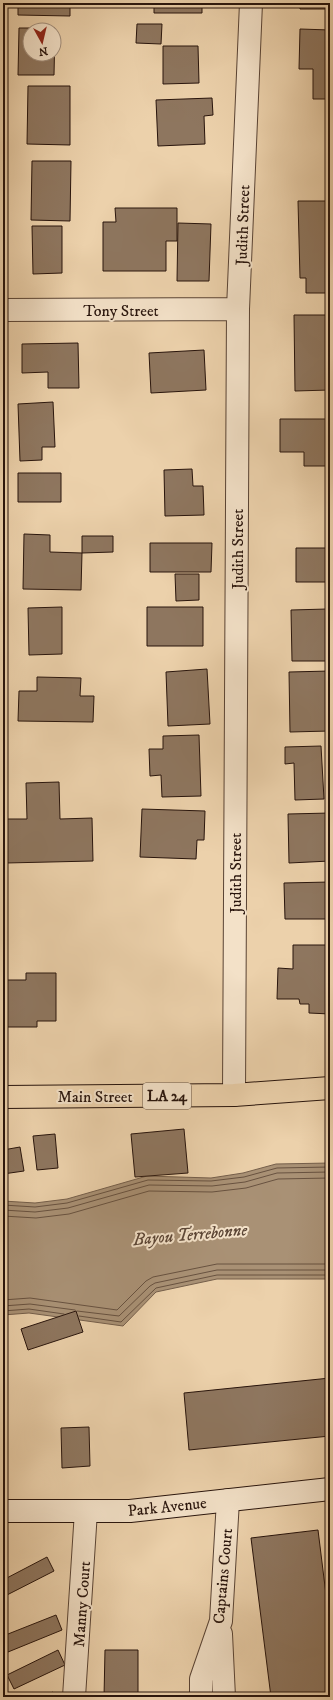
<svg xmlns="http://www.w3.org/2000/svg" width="333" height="1700" viewBox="0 0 333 1700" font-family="'IM FELL DW Pica',serif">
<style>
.water{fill:#a99175;stroke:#755f4b}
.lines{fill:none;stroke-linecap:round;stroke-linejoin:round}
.shore{stroke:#685240;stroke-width:1}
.building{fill:#8e765f;stroke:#28140c;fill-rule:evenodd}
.street-casing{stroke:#594334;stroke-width:24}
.secondary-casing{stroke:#28140c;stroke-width:24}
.primary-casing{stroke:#28140c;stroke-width:24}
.street{stroke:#f3e1c8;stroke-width:22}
.secondary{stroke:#f3e1c8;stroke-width:22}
.primary{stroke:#ecd1ab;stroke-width:22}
.labels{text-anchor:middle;stroke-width:4;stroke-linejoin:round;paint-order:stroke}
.shield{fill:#f3e1c8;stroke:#655244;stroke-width:1}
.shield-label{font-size:15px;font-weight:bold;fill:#28140c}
.street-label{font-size:16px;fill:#28140c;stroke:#f3e1c8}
.water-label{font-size:17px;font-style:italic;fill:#5c4636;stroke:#f3e1c8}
</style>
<rect width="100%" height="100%" fill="#ecd1ab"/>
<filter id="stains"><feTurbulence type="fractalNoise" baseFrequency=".005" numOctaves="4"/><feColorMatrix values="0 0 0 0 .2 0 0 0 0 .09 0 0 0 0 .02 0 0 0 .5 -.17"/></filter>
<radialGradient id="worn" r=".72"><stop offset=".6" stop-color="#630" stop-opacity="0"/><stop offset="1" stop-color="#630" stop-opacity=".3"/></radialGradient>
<path class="water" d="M330 1163V1279H217L156 1292 123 1326 29 1313 3 1315V1201L35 1203 67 1199 147 1176 211 1178 243 1173 276 1164Z"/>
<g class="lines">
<path class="shore" d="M3 1205 35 1207 67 1203 148 1180 211 1181 244 1177 277 1168 330 1167
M3 1210 35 1212 68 1208 149 1185 212 1186 245 1182 277 1173 330 1172
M3 1216 36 1218 69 1214 149 1191 212 1192 246 1188 278 1179 330 1178
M3 1300 30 1298 117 1310 146 1281 153 1277 217 1264H330
M3 1306 30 1304 75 1310
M3 1311 29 1309 64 1314
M77 1311 119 1316 150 1286 155 1283 217 1270H330
M79 1316 121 1322 156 1288 217 1275H330"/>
</g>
<path class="building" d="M18 3H70V16L18 15Z
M154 3H202V13H154Z
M300 3H330V9H300Z
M137 24H162L161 44 136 43Z
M19 28H55L54 75H18ZM30 30H54V54H30Z
M300 29 330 30V99H313V69H299Z
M163 46H198L199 83 163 84Z
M28 86H70V145L27 144Z
M212 98 213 115 204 116 205 144 158 146 156 100Z
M32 161H71L70 221 31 220Z
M298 201H330V293H306V278H300Z
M115 208H177V241H166V271H103V222H116Z
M178 223 211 224 209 281H177Z
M32 226H62V273L33 274Z
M294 315H330V390L295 391Z
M78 343 79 388H48V372L22 373V344Z
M204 350 206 390 151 393 149 353Z
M53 402 55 447H42V460L20 461 18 404Z
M280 419H330V466H304V452H280Z
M192 469 193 486H203L204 515 165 516 164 470Z
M18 473H61V502H18Z
M24 534 50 535V552L82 553 81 590 23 589Z
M82 536H113V552L82 553Z
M150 543H212L211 572H150Z
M296 548H328V563H330V582H296Z
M175 574H199V600L176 601Z
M62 607V654L29 655 28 608Z
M147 607H203V646H147Z
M327 609 328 661H292L291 610Z
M207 669 210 724 168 726 166 672Z
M330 671V731L290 732 289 672Z
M37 677 81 678 80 696H94L93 722 18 721 19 691H37Z
M199 735 201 796 162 797 161 775 150 776 149 749H163V736Z
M321 746 324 799 295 800 294 763 285 764V747Z
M59 782 60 819 92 818 93 861 6 863 5 819H27L26 783Z
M142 809 205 811 204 840H197L196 859 140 857Z
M330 813V861L289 863 288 814Z
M330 882V919H285L284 883Z
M293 945H330L327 969H330V1014L309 1013V1004H300L299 999H277L278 968 293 969Z
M26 973H56V1021H37V1027H5V980H26Z
M184 1129 188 1173 135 1177 131 1134Z
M55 1134 58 1168 37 1170 33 1136Z
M20 1147 24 1171 3 1174V1150Z
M76 1311 83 1332 28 1350 21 1329Z
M330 1378V1436L189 1450 184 1393Z
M89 1427 90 1466 62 1468 61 1428Z
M318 1530 330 1627V1697H271L251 1538Z
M47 1557 54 1571 3 1597V1580Z
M56 1615 62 1630 8 1652 3 1636Z
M58 1650 65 1665 14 1689 7 1675Z
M105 1650H138V1697H104Z
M53 1692 56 1697H42Z"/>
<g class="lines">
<defs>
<path id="street" d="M3 310 238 309
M234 1095 238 309 251 3
M221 1634 224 1697
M74 1697 86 1511
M201 1697V1679L221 1621 228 1500"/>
<path id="secondary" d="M3 1511H130L330 1489"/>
<path id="primary" d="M3 1097 234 1095 330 1088"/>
</defs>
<use href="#street" class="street-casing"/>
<use href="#secondary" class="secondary-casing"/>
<use href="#primary" class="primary-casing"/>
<use href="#street" class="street"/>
<use href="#secondary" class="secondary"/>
<use href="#primary" class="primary"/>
</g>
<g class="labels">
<rect class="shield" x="143" y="1083" width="48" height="26" rx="3"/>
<g class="shield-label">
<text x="167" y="1101">LA 24</text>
</g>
<g class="street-label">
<text transform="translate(242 225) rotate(-88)" y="6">Judith Street</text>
<text x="121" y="316">Tony Street</text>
<text transform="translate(237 549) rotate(-90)" y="6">Judith Street</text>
<text transform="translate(235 873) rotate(-90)" y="6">Judith Street</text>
<text x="95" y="1102">Main Street</text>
<text transform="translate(167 1506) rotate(-6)" y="6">Park Avenue</text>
<text transform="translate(222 1576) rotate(-85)" y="6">Captains Court</text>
<text transform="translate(81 1604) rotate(-86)" y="6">Manny Court</text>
</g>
<g class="water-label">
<text transform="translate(190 1234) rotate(-5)" y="6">Bayou Terrebonne</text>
</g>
</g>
<rect width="333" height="1700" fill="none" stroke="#ecd1ab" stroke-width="16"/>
<rect x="4" y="4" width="325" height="1692" fill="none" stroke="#28140c" stroke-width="2"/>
<rect x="8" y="8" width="317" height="1684" fill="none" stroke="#28140c"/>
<g transform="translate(42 42) rotate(172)"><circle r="19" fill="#f3e1c8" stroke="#a28f7d"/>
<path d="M0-3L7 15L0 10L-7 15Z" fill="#8f2418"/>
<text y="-6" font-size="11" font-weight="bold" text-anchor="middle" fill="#28140c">N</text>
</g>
<rect width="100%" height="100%" filter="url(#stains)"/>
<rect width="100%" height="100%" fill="url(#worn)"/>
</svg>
